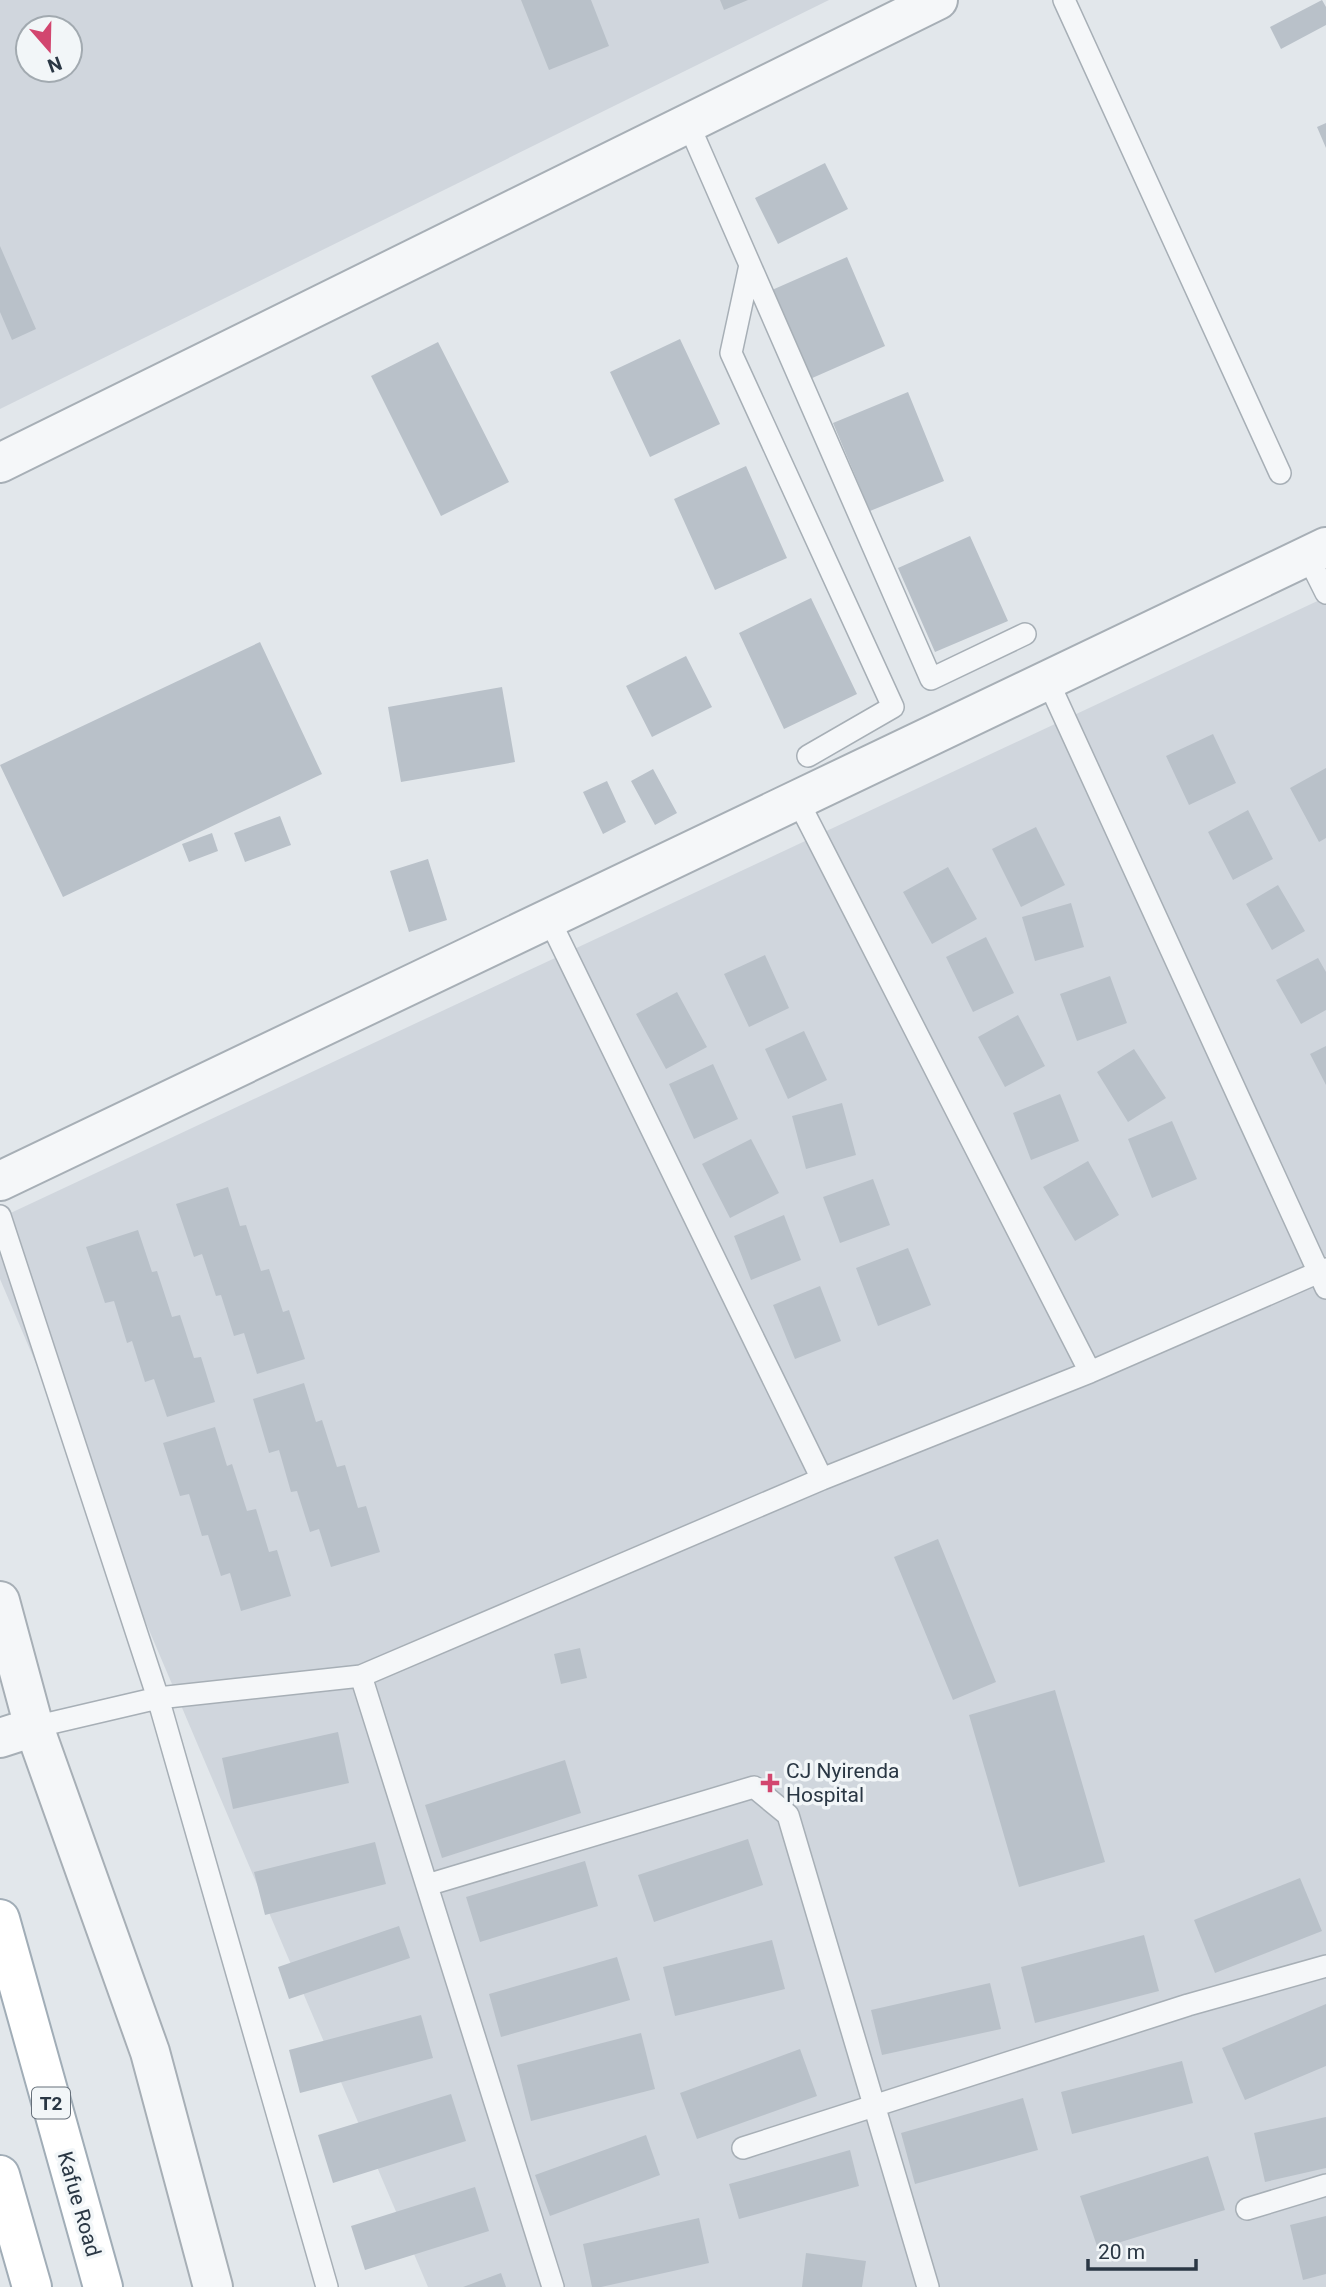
<svg xmlns="http://www.w3.org/2000/svg" width="1326" height="2287" viewBox="0 0 1326 2287" font-family="Roboto,sans-serif">
<style>
.built{fill:#d0d6dd;fill-rule:evenodd}
.building{fill:#b9c1c9}
.lines{fill:none;stroke-linecap:round;stroke-linejoin:round}
.lane-casing{stroke:#a7afb6;stroke-width:24}
.street-casing{stroke:#a7afb6;stroke-width:42}
.primary-casing{stroke:#a1adb7;stroke-width:42}
.lane{stroke:#f5f7f9;stroke-width:21}
.street{stroke:#f5f7f9;stroke-width:38}
.primary{stroke:#fff;stroke-width:38}
.poi-dot{fill:#d2466f;stroke:#f2f6f8;stroke-width:2.5}
.labels{text-anchor:middle;stroke-width:7;stroke-linejoin:round;paint-order:stroke}
.shield{fill:#f2f6f8;stroke:#66707a;stroke-width:2}
.shield-label{font-size:19px;font-weight:bold;fill:#2a3744}
.poi-label{font-size:21px;fill:#2a3744;stroke:#f2f6f8;text-anchor:start}
.street-label{font-size:21px;fill:#2a3744;stroke:#f2f6f8}
</style>
<rect width="100%" height="100%" fill="#e2e7eb"/>
<path class="built" d="M0 0H829L0 409ZM28 28H70V70H28Z
M1326 597V2287H428L0 1279V1218Z"/>
<path class="building" d="M521 0H591L609 46 549 70Z
M720 0H748L724 10Z
M1322 0 1326 7V25L1281 49 1270 27Z
M1326 123V148L1317 127Z
M825 163 848 209 778 244 755 198Z
M0 246 36 329 12 340 0 312Z
M847 257 885 346 810 379 772 290Z
M680 339 720 424 650 457 610 372Z
M438 342 509 482 441 516 371 376Z
M908 392 944 481 870 511 833 423Z
M746 466 787 558 715 590 674 499Z
M970 536 1008 621 935 652 898 568Z
M811 598 857 694 784 729 739 633Z
M260 642 322 774 63 897 0 765Z
M686 656 712 707 652 737 626 686Z
M502 687 515 762 401 782 388 707Z
M1213 734 1236 783 1189 805 1166 756Z
M1326 768V838L1319 842 1290 788Z
M653 769 677 813 655 825 631 781Z
M607 781 626 822 603 834 583 792Z
M1248 810 1273 859 1233 880 1208 832Z
M280 816 291 845 245 862 234 833Z
M1036 827 1065 885 1021 907 992 849Z
M212 833 218 851 189 862 182 844Z
M428 859 447 920 409 932 390 871Z
M948 867 977 919 932 944 903 892Z
M1278 885 1305 931 1272 950 1246 904Z
M1071 903 1084 947 1035 961 1022 917Z
M986 937 1014 993 973 1012 946 957Z
M765 955 789 1008 749 1027 724 974Z
M1318 958 1326 972V1010L1301 1024 1276 980Z
M1110 976 1127 1023 1077 1041 1060 994Z
M677 992 707 1047 666 1069 636 1014Z
M1018 1015 1045 1066 1005 1087 978 1037Z
M804 1031 827 1080 788 1099 765 1049Z
M1326 1046V1085L1310 1054Z
M1134 1049 1166 1098 1128 1122 1097 1072Z
M713 1064 738 1119 694 1139 669 1084Z
M1060 1094 1079 1141 1031 1160 1013 1113Z
M842 1103 856 1155 806 1169 792 1116Z
M1172 1121 1197 1179 1152 1198 1128 1139Z
M751 1139 779 1193 730 1218 702 1164Z
M1088 1161 1119 1215 1075 1241 1043 1187Z
M873 1179 890 1225 840 1243 823 1197Z
M228 1187 240 1226 246 1225 261 1271 269 1269 283 1312 289 1310 305 1359 257 1374 244 1333 234 1336 221 1295 216 1296 202 1254 194 1257 176 1204Z
M784 1215 801 1260 751 1280 734 1236Z
M138 1230 152 1272 157 1271 172 1317 180 1315 194 1358 201 1357 215 1402 167 1417 154 1379 145 1382 132 1341 127 1343 114 1301 105 1303 86 1247Z
M908 1248 931 1305 878 1326 856 1268Z
M820 1286 841 1341 795 1359 773 1305Z
M304 1383 316 1422 322 1420 337 1467 345 1465 358 1508 366 1506 380 1552 331 1567 319 1529 310 1532 297 1491 291 1492 279 1450 269 1453 253 1399Z
M215 1427 227 1466 232 1464 247 1511 256 1509 269 1552 277 1550 291 1596 241 1611 230 1573 221 1576 208 1535 202 1536 189 1494 180 1496 163 1443Z
M938 1539 996 1682 953 1700 894 1557Z
M580 1648 587 1678 561 1684 554 1654Z
M1055 1690 1105 1862 1019 1887 969 1715Z
M338 1732 349 1783 233 1809 222 1758Z
M565 1760 581 1813 442 1858 425 1805Z
M748 1839 763 1885 654 1922 638 1875Z
M375 1842 386 1884 265 1915 254 1872Z
M585 1861 598 1906 480 1942 466 1897Z
M1300 1878 1322 1931 1215 1973 1194 1920Z
M399 1926 410 1958 289 1999 278 1967Z
M1144 1935 1159 1991 1035 2023 1021 1967Z
M772 1940 785 1989 675 2016 663 1967Z
M617 1957 630 2000 501 2037 489 1994Z
M990 1983 1001 2029 882 2055 871 2010Z
M1326 2004V2066L1245 2100 1222 2048Z
M421 2015 433 2058 300 2093 289 2050Z
M641 2033 655 2089 531 2121 517 2065Z
M800 2049 817 2096 697 2139 680 2093Z
M1182 2061 1193 2103 1072 2134 1061 2092Z
M451 2094 466 2141 333 2183 318 2135Z
M1023 2098 1038 2150 915 2184 901 2133Z
M1326 2117V2168L1265 2182 1254 2133Z
M646 2135 660 2175 550 2216 535 2175Z
M850 2150 859 2186 739 2219 729 2184Z
M1208 2156 1225 2210 1098 2249 1080 2196Z
M475 2187 489 2231 365 2270 351 2226Z
M1326 2216V2274L1303 2280 1290 2225Z
M699 2218 709 2263 601 2287H592L583 2244Z
M806 2253 866 2261 862 2287H802Z
M501 2273 506 2287H463Z"/>
<g class="lines">
<defs>
<path id="lane" d="M1064 0 1280 473
M688 123 931 679 1025 634
M750 265 731 353 893 707 808 756
M1307 555 1326 593
M1047 679 1326 1288
M798 801 1090 1372
M549 919 822 1479
M0 1216 158 1698 327 2287
M361 1676 553 2287
M34 1727 158 1698 361 1676 822 1479 1090 1372 1326 1269
M427 1885 754 1787 788 1815 928 2287
M743 2148 1188 2005 1326 1966
M1247 2209 1326 2185"/>
<path id="street" d="M0 463 938 0
M0 1181 1326 547
M0 1601 34 1727 0 1738
M34 1727 150 2052 213 2287"/>
<path id="primary" d="M0 1919 103 2287
M0 2175 32 2287"/>
</defs>
<use href="#lane" class="lane-casing"/>
<use href="#street" class="street-casing"/>
<use href="#primary" class="primary-casing"/>
<use href="#lane" class="lane"/>
<use href="#street" class="street"/>
<use href="#primary" class="primary"/>
</g>
<path class="poi-dot" d="M766.5 1772.5h7v7h7v7h-7v7h-7v-7h-7v-7h7z"/>
<g class="labels">
<rect class="shield" x="32" y="2087.5" width="38" height="31" rx="5"/>
<g class="shield-label">
<text x="51" y="2110">T2</text>
</g>
<g class="poi-label">
<text x="786" y="1778">CJ Nyirenda<tspan x="786" dy="24">Hospital</tspan></text>
</g>
<g class="street-label">
<text transform="translate(79 2204) rotate(74)" y="7">Kafue Road</text>
</g>
</g>
<g transform="translate(49 49) rotate(160)"><circle r="33" fill="#f2f6f8" stroke="#a2aab0" stroke-width="2"/>
<path d="M0-5L12 26L0 18L-12 26Z" fill="#d2466f"/>
<text y="-10" font-size="19" font-weight="bold" text-anchor="middle" fill="#2a3744">N</text>
</g>
<path d="M1088 2259v10h108v-10" fill="none" stroke="#2a3744" stroke-width="3.5"/>
<text x="1098" y="2259" font-size="21" fill="#2a3744" stroke="#f2f6f8" stroke-width="5" paint-order="stroke">20 m</text>
</svg>
